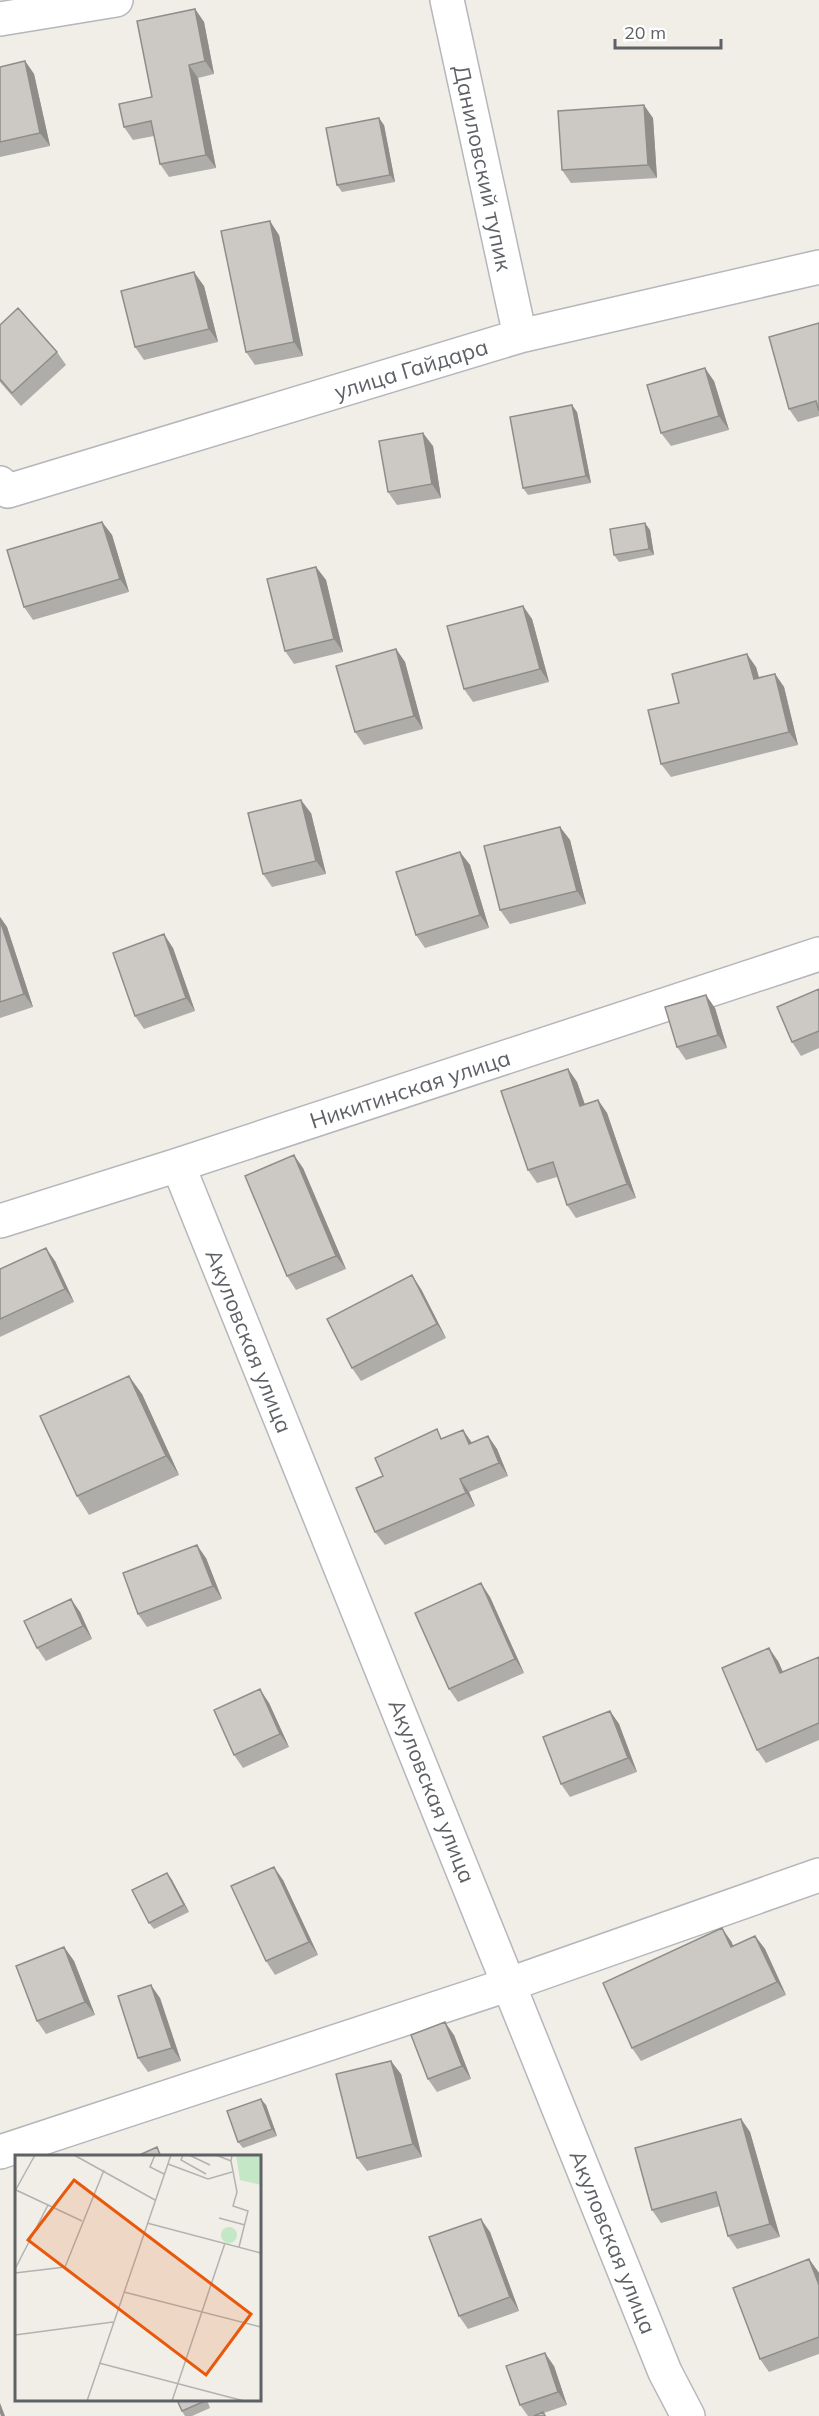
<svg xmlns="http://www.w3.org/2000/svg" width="819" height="2416" viewBox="0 0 819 2416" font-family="Mulish,sans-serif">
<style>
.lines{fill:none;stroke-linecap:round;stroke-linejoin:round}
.minor-casing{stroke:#b4b7bb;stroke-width:36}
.minor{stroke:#fff;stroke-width:33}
.wall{fill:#afada9}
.shaded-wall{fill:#8f8d89}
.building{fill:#ccc9c4;stroke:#8f8d89;stroke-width:1.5}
.labels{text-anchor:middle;stroke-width:6;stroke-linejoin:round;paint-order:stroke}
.street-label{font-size:22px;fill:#5e6267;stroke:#fff}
.inset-road{fill:none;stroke:#b2b2b0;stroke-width:1.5}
.view{fill:#e8590c;fill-opacity:0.15;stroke:#e8590c;stroke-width:3}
.inset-edge{fill:none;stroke:#5e6267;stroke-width:3}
</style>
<rect width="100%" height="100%" fill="#f0eee7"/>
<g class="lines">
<defs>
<path id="minor" d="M447 0 520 336
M0 19 116 0
M0 483 8 491 520 336 819 267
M178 1165 665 2372 688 2416
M0 1221 178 1165 819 954
M0 2152 510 1984 819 1875"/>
</defs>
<use href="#minor" class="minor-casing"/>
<use href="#minor" class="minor"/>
</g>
<path class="wall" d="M195 9 204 22 214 74 198 78 216 168 169 177 160 164 154 136 133 140 124 127 152 97Z
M25 61 34 74 50 146 0 157V67Z
M653 118 657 178 571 183 562 170Z
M384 125 395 182 342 192 337 185Z
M279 235 303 356 255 365 246 352Z
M204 286 218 342 144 360 135 347Z
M819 323V416L798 422 789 409Z
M0 325 57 352 66 365 21 406 0 382Z
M714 381 729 430 671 446 661 433Z
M577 412 591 483 528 495 523 488Z
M433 446 441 498 397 505 388 492Z
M102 522 112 535 129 592 33 620 24 607Z
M650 530 654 555 619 562 614 555Z
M316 567 326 580 343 652 294 664 285 651Z
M523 606 532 619 549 682 473 702 464 689Z
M396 649 405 662 423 729 364 745 355 732Z
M756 667 759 678 775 674 784 687 798 745 671 777 661 764 679 703Z
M311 813 326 874 272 887 263 874Z
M560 827 570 840 586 904 510 924 500 910Z
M460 852 470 865 489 928 425 948 416 935Z
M0 917 7 927 33 1007 0 1018Z
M173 948 195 1011 144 1029 135 1016Z
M819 989V1048L801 1056 792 1042Z
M715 1008 727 1048 686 1060 677 1047Z
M568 1069 577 1082 585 1105 598 1100 607 1113 636 1198 576 1218 567 1205 557 1177 537 1183 528 1170Z
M303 1168 346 1269 296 1290 287 1276Z
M55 1261 74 1302 0 1337V1269Z
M421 1289 446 1338 361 1381 352 1368Z
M142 1394 179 1475 89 1515 77 1496Z
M463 1430 472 1443 488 1436 497 1449 508 1476 469 1492 475 1506 385 1545 375 1532 383 1476 443 1438Z
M206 1558 222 1599 147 1627 138 1614Z
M490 1597 524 1673 458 1702 449 1689Z
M80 1612 92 1639 46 1661 37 1648Z
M819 1657V1740L766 1763 757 1750 778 1661 783 1672Z
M269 1703 289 1747 243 1768 234 1755Z
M610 1711 619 1724 637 1772 570 1797 561 1784Z
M167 1873 172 1880 189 1912 154 1929 149 1923Z
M283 1880 318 1955 275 1975 266 1961Z
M755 1936 765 1949 786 1995 641 2061 632 2048 731 1941 733 1946Z
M64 1947 74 1961 95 2015 46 2034 37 2021Z
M160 1998 181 2061 148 2072 138 2058Z
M454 2035 471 2079 437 2092 428 2079Z
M401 2074 422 2157 367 2171 357 2158Z
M266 2105 277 2136 243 2148 238 2142Z
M741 2119 750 2132 780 2237 737 2249 728 2236 720 2206 661 2223 652 2210Z
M490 2232 519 2311 468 2329 459 2316Z
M809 2259 819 2273V2354L769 2372 760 2359Z
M554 2366 567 2405 544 2413 546 2416H528L520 2405Z
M207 2400 210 2408 192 2416H185L182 2411Z"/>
<path class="shaded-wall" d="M195 9 204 22 214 74 205 61Z
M25 61 34 74 50 146 40 133Z
M189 65 198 78 216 168 206 155Z
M644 105 653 118 657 178 648 165Z
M379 118 384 125 395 182 390 175Z
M270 221 279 235 303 356 294 342Z
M194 272 204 286 218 342 209 329Z
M705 368 714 381 729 430 719 416Z
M572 405 577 412 591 483 586 476Z
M423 433 433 446 441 498 432 484Z
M102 522 112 535 129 592 120 579Z
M645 523 650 530 654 555 649 549Z
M316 567 326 580 343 652 334 639Z
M523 606 532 619 549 682 540 669Z
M396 649 405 662 423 729 414 716Z
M747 654 756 667 763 692 754 679Z
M775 674 784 687 798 745 789 732Z
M301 800 311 813 326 874 316 861Z
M560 827 570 840 586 904 577 891Z
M460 852 470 865 489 928 480 915Z
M0 917 7 927 33 1007 24 994 0 920Z
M164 934 173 948 195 1011 186 998Z
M706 995 715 1008 727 1048 718 1035Z
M568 1069 577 1082 590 1119 580 1106Z
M598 1100 607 1113 636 1198 627 1184Z
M294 1155 303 1168 346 1269 336 1256Z
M46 1248 55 1261 74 1302 65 1289Z
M412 1275 421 1289 446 1338 437 1324Z
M129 1376 142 1394 179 1475 166 1456Z
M463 1430 472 1443 469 1444Z
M488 1436 497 1449 508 1476 499 1463Z
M460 1479 469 1492 475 1506 466 1493Z
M197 1545 206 1558 222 1599 213 1586Z
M481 1583 490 1597 524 1673 515 1659Z
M71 1599 80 1612 92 1639 83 1626Z
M769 1648 778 1661 789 1686 780 1673Z
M260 1689 269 1703 289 1747 280 1734Z
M610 1711 619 1724 637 1772 628 1758Z
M274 1867 283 1880 318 1955 309 1942Z
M167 1873 172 1880 189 1912 184 1905Z
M722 1928 731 1941 740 1960 731 1947Z
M755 1936 765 1949 786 1995 777 1982Z
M64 1947 74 1961 95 2015 85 2002Z
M151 1985 160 1998 181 2061 172 2048Z
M445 2022 454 2035 471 2079 462 2066Z
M391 2061 401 2074 422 2157 413 2144Z
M261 2099 266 2105 277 2136 272 2129Z
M741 2119 750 2132 780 2237 770 2224Z
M481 2219 490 2232 519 2311 510 2297Z
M809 2259 819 2273V2285Z
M545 2353 554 2366 567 2405 558 2392Z
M0 2403 5 2416H1L0 2413Z"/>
<path class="building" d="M195 9 205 61 189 65 206 155 160 164 151 121 124 127 119 104 152 97 137 21Z
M25 61 40 133 0 142V67Z
M644 105 648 165 562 170 558 111Z
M379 118 390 175 337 185 326 128Z
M270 221 294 342 246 352 221 231Z
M194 272 209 329 135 347 121 291Z
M18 308 57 352 12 393 0 379V325Z
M819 323V411L816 401 789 409 769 337Z
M705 368 719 416 661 433 647 385Z
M572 405 586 476 523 488 510 417Z
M423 433 432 484 388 492 379 441Z
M102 522 120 579 24 607 7 550Z
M645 523 649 549 614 555 610 529Z
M316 567 334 639 285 651 267 579Z
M523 606 540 669 464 689 447 626Z
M396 649 414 716 355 732 336 666Z
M747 654 754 679 775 674 789 732 661 764 648 710 679 703 672 674Z
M301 800 316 861 263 874 248 813Z
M560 827 577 891 500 910 484 846Z
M460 852 480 915 416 935 396 872Z
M0 920 24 994 0 1002Z
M164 934 186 998 135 1016 113 953Z
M819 989V1031L792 1042 777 1007Z
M706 995 718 1035 677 1047 665 1007Z
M568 1069 580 1106 598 1100 627 1184 567 1205 553 1162 528 1170 501 1091Z
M294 1155 336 1256 287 1276 245 1176Z
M46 1248 65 1289 0 1319V1269Z
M412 1275 437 1324 352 1368 327 1319Z
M129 1376 166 1456 77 1496 40 1416Z
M437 1429 441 1439 463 1430 469 1444 488 1436 499 1463 460 1479 466 1493 375 1532 356 1488 383 1476 375 1458Z
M197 1545 213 1586 138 1614 123 1573Z
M481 1583 515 1659 449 1689 415 1613Z
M71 1599 83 1626 37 1648 24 1621Z
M769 1648 780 1673 819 1657V1723L757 1750 722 1668Z
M260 1689 280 1734 234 1755 214 1710Z
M610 1711 628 1758 561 1784 543 1737Z
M274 1867 309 1942 266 1961 231 1886Z
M167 1873 184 1905 149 1923 132 1890Z
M722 1928 731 1947 755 1936 777 1982 632 2048 603 1983Z
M64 1947 85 2002 37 2021 16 1966Z
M151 1985 172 2048 138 2058 118 1996Z
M445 2022 462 2066 428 2079 411 2035Z
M391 2061 413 2144 357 2158 336 2074Z
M261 2099 272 2129 238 2142 227 2111Z
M741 2119 770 2224 728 2236 716 2192 652 2210 635 2148Z
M157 2147 161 2157H135Z
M481 2219 510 2297 459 2316 429 2237Z
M809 2259 819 2285V2337L760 2359 733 2288Z
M545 2353 558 2392 520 2405 506 2366Z
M177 2400H205V2401L182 2411Z
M543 2412 545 2416H534Z"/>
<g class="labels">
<g class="street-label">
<text transform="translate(483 168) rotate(78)" y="8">Даниловский тупик</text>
<text transform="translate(411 369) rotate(-17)" y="8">улица Гайдара</text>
<text transform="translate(410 1089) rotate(-18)" y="8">Никитинская улица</text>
<text transform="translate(249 1341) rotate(68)" y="8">Акуловская улица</text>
<text transform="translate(432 1791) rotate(68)" y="8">Акуловская улица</text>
<text transform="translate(613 2242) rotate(68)" y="8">Акуловская улица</text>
</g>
</g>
<g transform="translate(15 2155)">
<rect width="246" height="246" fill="#f0eee7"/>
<path d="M221 0H246V30L225 25ZM206 80a8 8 0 1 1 16 0a8 8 0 1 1-16 0Z" fill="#c4e7c5"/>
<path class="inset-road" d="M59 0 140 45M140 0 135 12 149 19M168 0 166 5 191 19M174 0 195 10M201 0 216 6 217 0M216 6 222 37 218 51 233 56 224 92M153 9 193 24 217 17M1 35 67 66M0 36 20 0M204 63 230 70M132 68 246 98M0 114 33 50M0 118 50 112 89 15M109 137 246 172M0 180 98 167M84 208 229 246M72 246 156 0M157 246 210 88"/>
<path class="view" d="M59 25 236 159 191 220 13 85Z"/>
<rect width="246" height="246" class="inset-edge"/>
</g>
<path d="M615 39v9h106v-9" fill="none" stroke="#5e6267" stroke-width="3"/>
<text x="624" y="39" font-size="18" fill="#5e6267" stroke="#ffffff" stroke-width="4.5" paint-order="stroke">20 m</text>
</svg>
